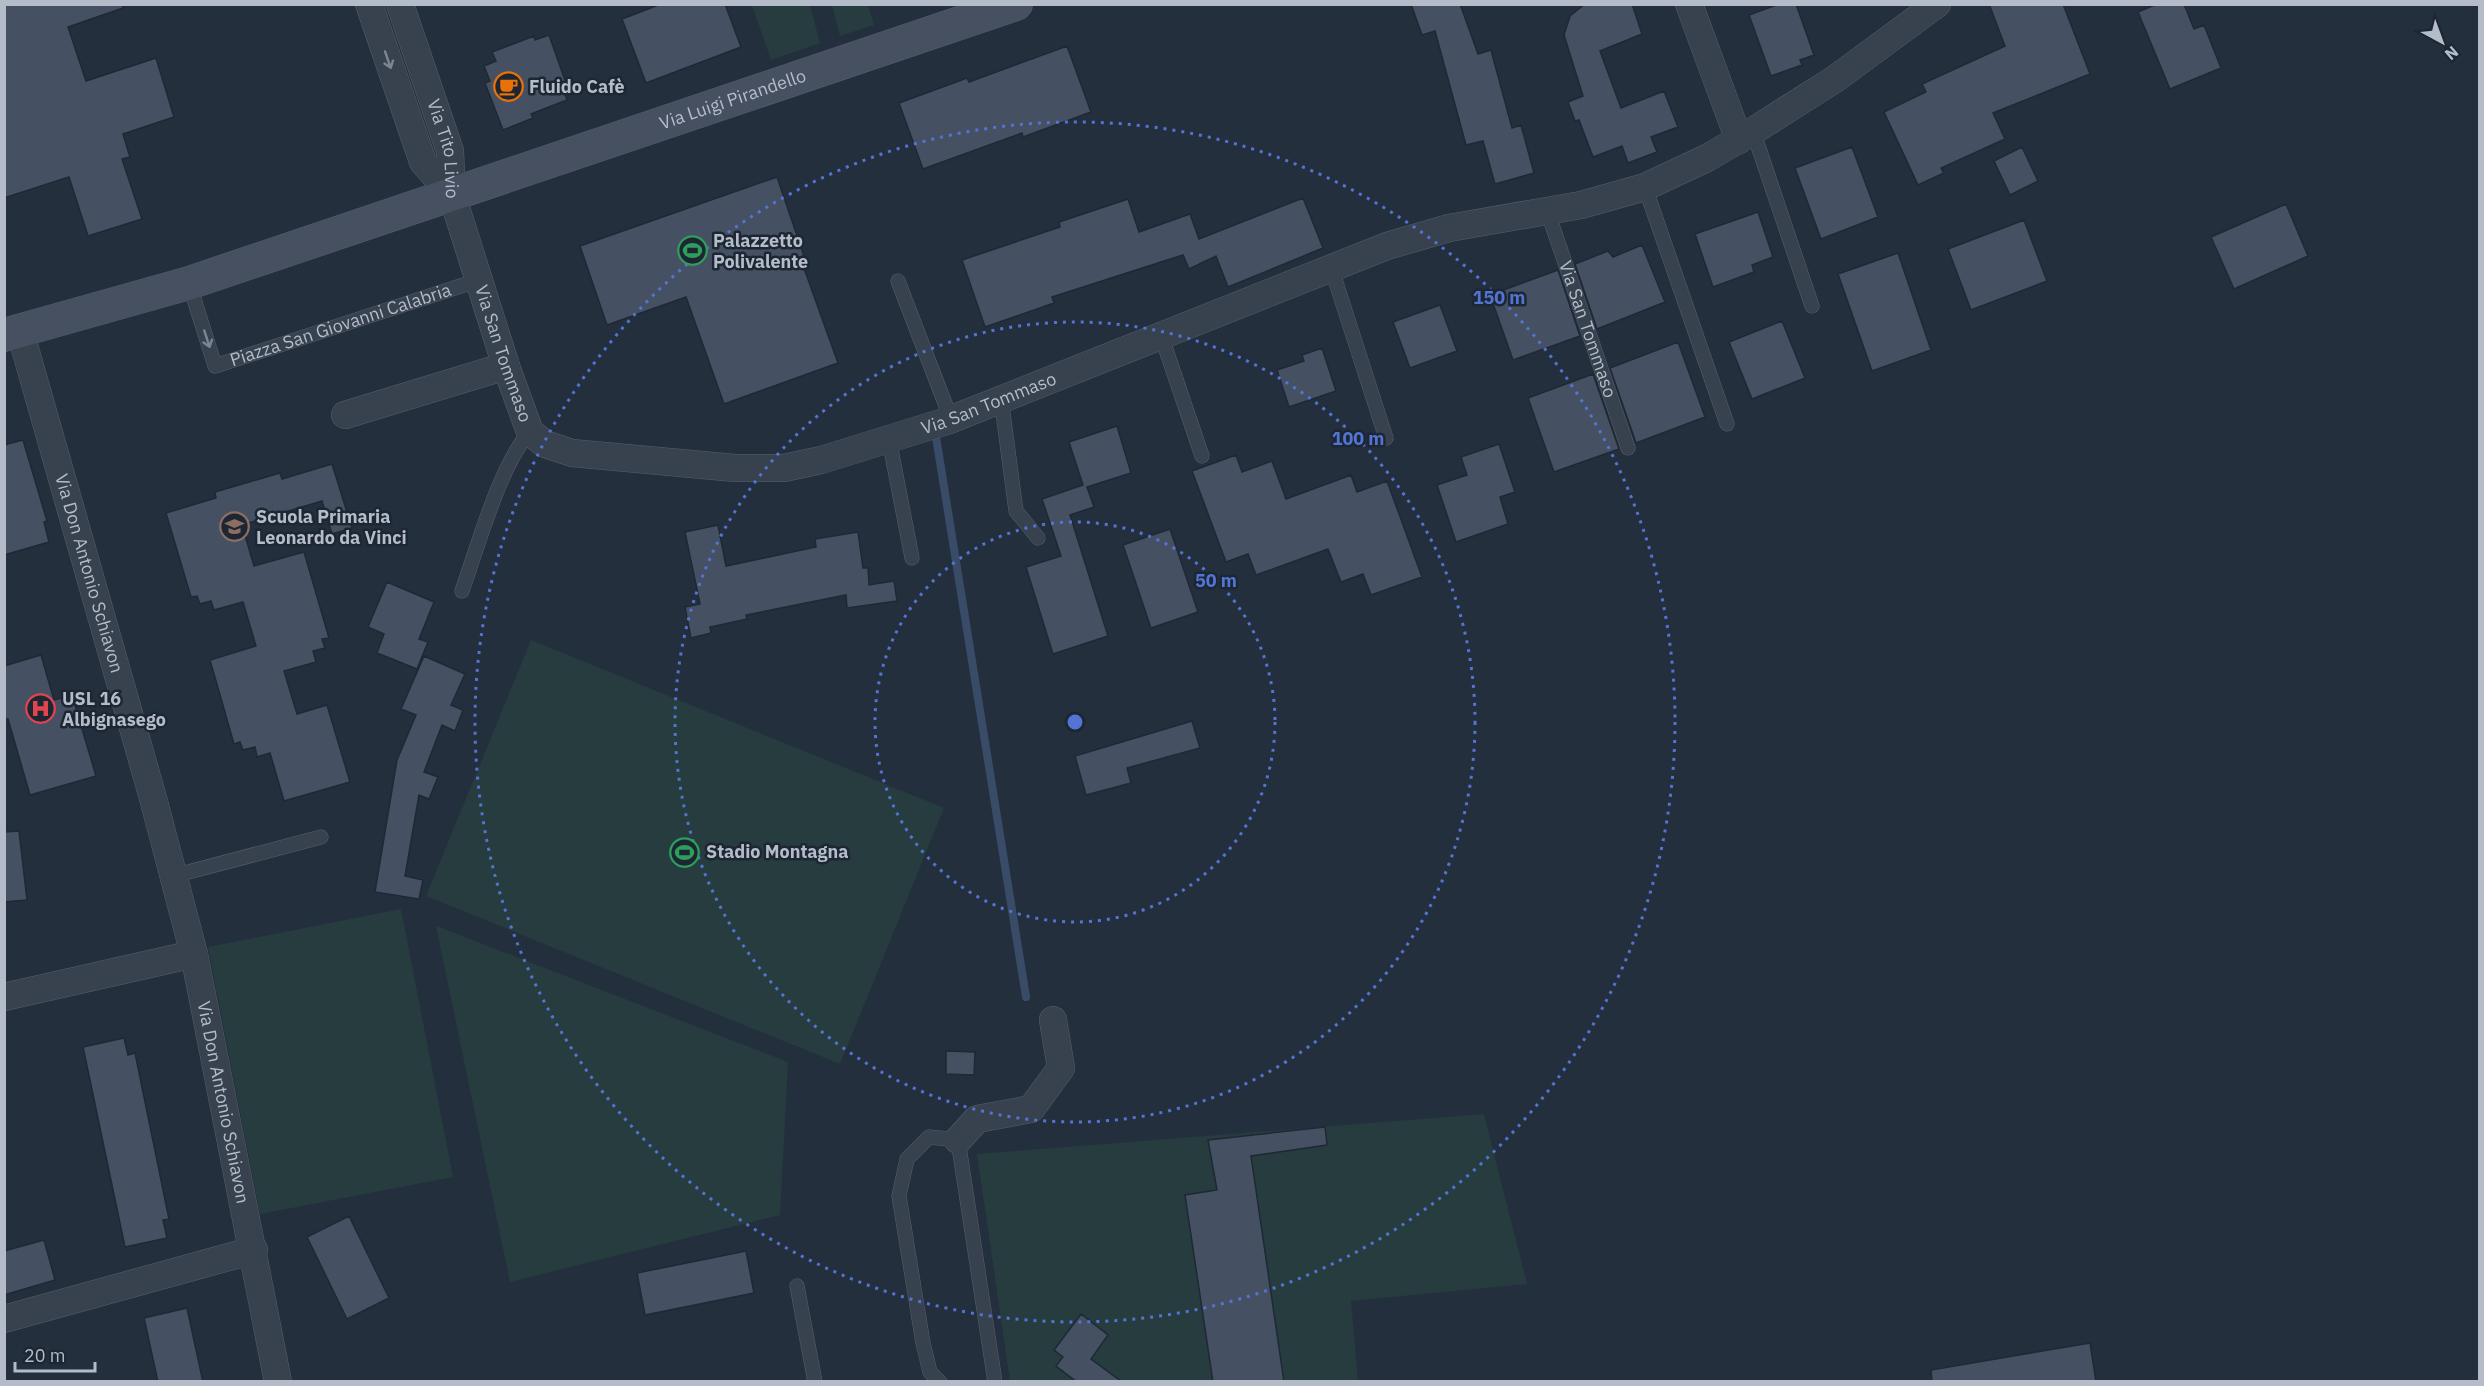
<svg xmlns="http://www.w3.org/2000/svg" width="2484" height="1386" viewBox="0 0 2484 1386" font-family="'IBM Plex Sans',sans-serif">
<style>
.green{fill:#263c3f}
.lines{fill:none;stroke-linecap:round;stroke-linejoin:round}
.stream{stroke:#394c67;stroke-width:8}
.building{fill:#455162;stroke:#1f2835;stroke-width:1.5}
.lane-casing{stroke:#565f6c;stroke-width:15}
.street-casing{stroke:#565f6c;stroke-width:28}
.secondary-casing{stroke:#565f6c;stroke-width:34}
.lane{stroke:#38414e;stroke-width:14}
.street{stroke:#38414e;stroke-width:27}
.secondary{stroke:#465061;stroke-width:33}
.oneway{stroke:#7c8592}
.ring{fill:none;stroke:#5274d3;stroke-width:3;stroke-dasharray:3 6}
.labels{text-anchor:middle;stroke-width:5;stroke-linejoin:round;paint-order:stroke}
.poi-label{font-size:18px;font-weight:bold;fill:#b4bcc9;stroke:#1d2633;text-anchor:start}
.street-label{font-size:18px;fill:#b4bcc9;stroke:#1d2633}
.centre{fill:#5274d3;stroke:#1d2633;stroke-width:3}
.ring-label{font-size:18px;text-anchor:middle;font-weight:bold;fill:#5274d3;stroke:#1d2633;stroke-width:5;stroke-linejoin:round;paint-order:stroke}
</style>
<rect width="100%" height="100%" fill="#242f3e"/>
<path class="green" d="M752 5H810L820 43 771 60Z
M832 5H868L874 25 840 36Z
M531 640 944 808 840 1064 426 896Z
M401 909 453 1177 260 1214 208 947Z
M436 926 788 1062 780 1215 510 1282Z
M1484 1114 1527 1284 1351 1301 1358 1381H1010L977 1154Z"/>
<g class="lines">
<path class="stream" d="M936 437 1026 997"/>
</g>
<path class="building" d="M4 4H123V8L68 27 86 81 156 58 174 117 123 134 130 157 122 159 142 219 88 236 69 177 4 198Z
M661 4H725L741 47 646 83 622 19Z
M1411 4H1460L1478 54 1491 50 1512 128 1521 125 1534 173 1495 184 1483 141 1466 145 1435 31 1422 35Z
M1585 4H1632L1642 34 1600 51 1621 108 1664 91 1678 127 1651 137 1657 152 1628 163 1622 146 1593 157 1579 120 1575 121 1568 102 1583 96 1564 35 1570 16Z
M1779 4H1796L1814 55 1800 60 1802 65 1771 76 1749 15Z
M1989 4H2063L2090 74 1993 113 2005 139 1941 168 1944 173 1918 185 1884 112 1926 92 1922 84 2005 46Z
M2157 4H2184L2194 29 2204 25 2221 68 2170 89 2138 12Z
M549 35 566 83 562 85 567 100 531 114 533 118 503 130 485 83 490 81 484 66 496 61 492 52 534 36 535 40Z
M1067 46 1091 112 1023 137 1022 133 923 169 899 103 967 78 969 82Z
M1852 147 1878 217 1821 239 1795 168Z
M2022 147 2038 181 2010 195 1994 161Z
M777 177 804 256 800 257 838 363 724 404 686 297 607 325 580 246Z
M1303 198 1323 248 1228 287 1216 256 1189 269 1183 255 1052 297 1054 303 985 327 962 260 1060 227 1059 222 1128 199 1139 232 1190 214 1199 239Z
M2286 204 2308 256 2234 289 2211 237Z
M1758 212 1773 257 1752 265 1754 272 1713 287 1695 234Z
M2024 220 2047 281 1971 310 1948 249Z
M1642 245 1665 302 1597 329 1575 264 1608 251 1613 257Z
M1898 253 1931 350 1872 371 1838 274Z
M1558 270 1580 336 1513 360 1490 295Z
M1440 305 1457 351 1410 368 1393 322Z
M1782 321 1805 378 1752 399 1729 342Z
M1678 342 1705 417 1636 443 1610 368Z
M1322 348 1336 391 1289 407 1277 370 1304 361 1302 355Z
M1593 374 1619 449 1554 472 1528 398Z
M1117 426 1131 473 1087 487 1094 507 1070 515 1108 636 1053 654 1026 567 1061 556 1042 499 1083 485 1069 442Z
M23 440 47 521 44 522 49 542 4 555V445Z
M1499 444 1515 492 1500 497 1508 524 1456 542 1437 485 1467 475 1461 457Z
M1236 455 1242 472 1272 461 1286 499 1351 475 1357 492 1387 481 1422 577 1371 595 1363 574 1341 582 1328 549 1256 575 1248 554 1226 562 1192 471Z
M332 464 352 528 332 534 322 501 242 525 254 566 304 552 329 638 322 639 325 648 313 651 316 662 284 671 297 714 327 705 350 782 284 801 270 753 257 757 255 747 243 750 240 742 234 744 210 660 256 646 243 602 214 610 211 601 200 604 197 596 191 597 166 513 216 498 215 492 280 473 282 479Z
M718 525 726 566 816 547 815 539 858 532 863 568H868L869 585 894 581 897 601 847 608 846 595 746 615 747 619 710 627 711 633 691 638 685 607 700 604 685 532Z
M1170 529 1198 612 1151 628 1123 545Z
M387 582 434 602 419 639 428 642 417 669 377 653 384 634 368 627Z
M41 655 54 700 72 695 96 776 30 795 8 719H4V666Z
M424 656 465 674 451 705 463 710 455 731 442 725 424 772 438 777 429 799 419 795 405 876 423 880 419 899 375 892 397 760 416 715 401 709Z
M1192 721 1200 748 1127 768 1131 783 1086 795 1075 756Z
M19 831 27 900 4 902V832Z
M124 1038 128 1055 135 1053 169 1219 163 1220 167 1238 125 1247 83 1047Z
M946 1051 975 1052 974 1075 946 1074Z
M1325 1127 1327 1145 1251 1156 1284 1382H1213L1185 1195 1217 1190 1208 1140Z
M349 1216 389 1298 347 1319 307 1237Z
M44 1240 55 1280 4 1295V1251Z
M746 1251 754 1293 645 1315 637 1273Z
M187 1308 203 1382H158L144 1318Z
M1081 1314 1108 1335 1091 1359 1122 1382H1077L1056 1366 1063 1357 1054 1350Z
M2090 1343 2096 1382H1932L1931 1370Z"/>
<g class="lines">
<defs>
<g id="lane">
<path d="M1753 131 1812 306"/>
<path d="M1645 187 1727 424"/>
<path id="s1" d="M1547 210 1628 448"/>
<path d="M1331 267 1386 438"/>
<path d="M898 281 951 419"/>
<path id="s2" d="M189 283 215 366 479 280"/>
<path d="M1161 335 1202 456"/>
<path d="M1001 398 1016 511 1038 538"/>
<path d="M889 439 912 558"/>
<path d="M462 591C477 549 501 462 530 432"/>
<path d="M173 876 321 837"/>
<path d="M797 1286 815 1382"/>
<path d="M940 1382 930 1372 923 1343 899 1196 907 1159 929 1137 958 1140 995 1382"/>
</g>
<g id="street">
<path d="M369 4 423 162 452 195"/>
<path id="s3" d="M400 4 450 151 452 195 506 366 530 432 545 444 572 453 735 468H784L821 460 947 421 1387 246 1449 228 1581 205 1645 187 1707 158 1753 131 1835 79 1937 4"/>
<path d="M1689 4 1739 140"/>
<path id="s4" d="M20 331 153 798 194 954 278 1382"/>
<path d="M345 415 506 366"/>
<path d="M4 997 194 954"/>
<path d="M958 1140 977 1119 1031 1109 1061 1068 1053 1020"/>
<path d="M4 1319 254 1250"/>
</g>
<g id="secondary">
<path id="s5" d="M4 335 189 283 1016 4"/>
</g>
</defs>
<use href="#lane" class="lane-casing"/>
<use href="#street" class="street-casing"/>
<use href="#secondary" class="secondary-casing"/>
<use href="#lane" class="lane"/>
<use href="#street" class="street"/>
<use href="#secondary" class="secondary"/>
</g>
<defs><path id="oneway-shaft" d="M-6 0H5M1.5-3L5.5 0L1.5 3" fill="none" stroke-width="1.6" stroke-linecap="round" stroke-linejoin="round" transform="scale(1.5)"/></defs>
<g class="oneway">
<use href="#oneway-shaft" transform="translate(388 60) rotate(71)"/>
<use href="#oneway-shaft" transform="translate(207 339) rotate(72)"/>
</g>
<g class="ring">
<circle cx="1075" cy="722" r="200"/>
<circle cx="1075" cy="722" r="400"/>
<circle cx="1075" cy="722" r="600"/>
</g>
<defs>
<symbol id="cafe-ring" viewBox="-11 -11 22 22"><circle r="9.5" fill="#1d2633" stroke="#e8710a" stroke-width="1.5"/><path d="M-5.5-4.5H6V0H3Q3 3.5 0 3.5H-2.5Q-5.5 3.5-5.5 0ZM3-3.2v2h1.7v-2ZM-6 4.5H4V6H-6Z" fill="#e8710a"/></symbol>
<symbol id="stadium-ring" viewBox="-11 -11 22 22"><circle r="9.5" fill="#1d2633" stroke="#2e9e5b" stroke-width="1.5"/><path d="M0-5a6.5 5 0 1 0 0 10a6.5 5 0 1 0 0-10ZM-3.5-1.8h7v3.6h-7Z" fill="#2e9e5b"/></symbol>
<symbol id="school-ring" viewBox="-11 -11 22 22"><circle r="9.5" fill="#1d2633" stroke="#8d6e63" stroke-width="1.5"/><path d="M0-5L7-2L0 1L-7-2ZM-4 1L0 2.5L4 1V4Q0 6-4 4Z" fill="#8d6e63"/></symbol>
<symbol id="hospital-ring" viewBox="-11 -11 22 22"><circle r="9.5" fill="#1d2633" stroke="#e0444e" stroke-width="1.5"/><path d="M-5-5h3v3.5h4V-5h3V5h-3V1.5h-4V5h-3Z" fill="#e0444e"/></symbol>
</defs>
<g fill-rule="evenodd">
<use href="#cafe-ring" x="492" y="70" width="33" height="33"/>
<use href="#stadium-ring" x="676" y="234" width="33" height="33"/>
<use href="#school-ring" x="218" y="510" width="33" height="33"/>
<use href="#hospital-ring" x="24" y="692" width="33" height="33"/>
<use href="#stadium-ring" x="668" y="836" width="33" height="33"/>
</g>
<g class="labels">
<g class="poi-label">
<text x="529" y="93">Fluido Cafè</text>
<text x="713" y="247">Palazzetto<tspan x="713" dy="21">Polivalente</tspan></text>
<text x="256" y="523">Scuola Primaria<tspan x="256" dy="21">Leonardo da Vinci</tspan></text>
<text x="62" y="705">USL 16<tspan x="62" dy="21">Albignasego</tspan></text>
<text x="706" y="858">Stadio Montagna</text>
</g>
<g class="street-label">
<text dy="6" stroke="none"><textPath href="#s5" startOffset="766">Via Luigi Pirandello</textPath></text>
<text dy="6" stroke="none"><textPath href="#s3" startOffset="152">Via Tito Livio</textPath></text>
<text dy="6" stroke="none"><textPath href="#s2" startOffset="219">Piazza San Giovanni Calabria</textPath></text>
<text dy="6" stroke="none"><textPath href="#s1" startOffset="126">Via San Tommaso</textPath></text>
<text dy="6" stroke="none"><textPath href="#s3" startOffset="366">Via San Tommaso</textPath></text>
<text dy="6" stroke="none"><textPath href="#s3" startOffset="924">Via San Tommaso</textPath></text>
<text dy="6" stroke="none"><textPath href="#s4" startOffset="252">Via Don Antonio Schiavon</textPath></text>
<text dy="6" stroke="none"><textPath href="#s4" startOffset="798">Via Don Antonio Schiavon</textPath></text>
</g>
</g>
<circle cx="1075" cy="722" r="9" class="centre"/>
<g class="ring-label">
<text x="1499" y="304">150 m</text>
<text x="1358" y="445">100 m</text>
<text x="1216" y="587">50 m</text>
</g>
<rect width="2484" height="1386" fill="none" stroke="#b4bcc9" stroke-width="12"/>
<g transform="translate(2442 42) rotate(139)" stroke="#1d2633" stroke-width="4.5" paint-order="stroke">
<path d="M0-4.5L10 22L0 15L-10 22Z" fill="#b4bcc9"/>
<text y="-9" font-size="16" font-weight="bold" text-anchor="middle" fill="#b4bcc9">N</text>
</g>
<path d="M15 1362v9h80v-9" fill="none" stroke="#b4bcc9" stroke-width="3"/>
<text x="24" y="1362" font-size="18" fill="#b4bcc9" stroke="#1d2633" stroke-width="4.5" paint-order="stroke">20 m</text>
</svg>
